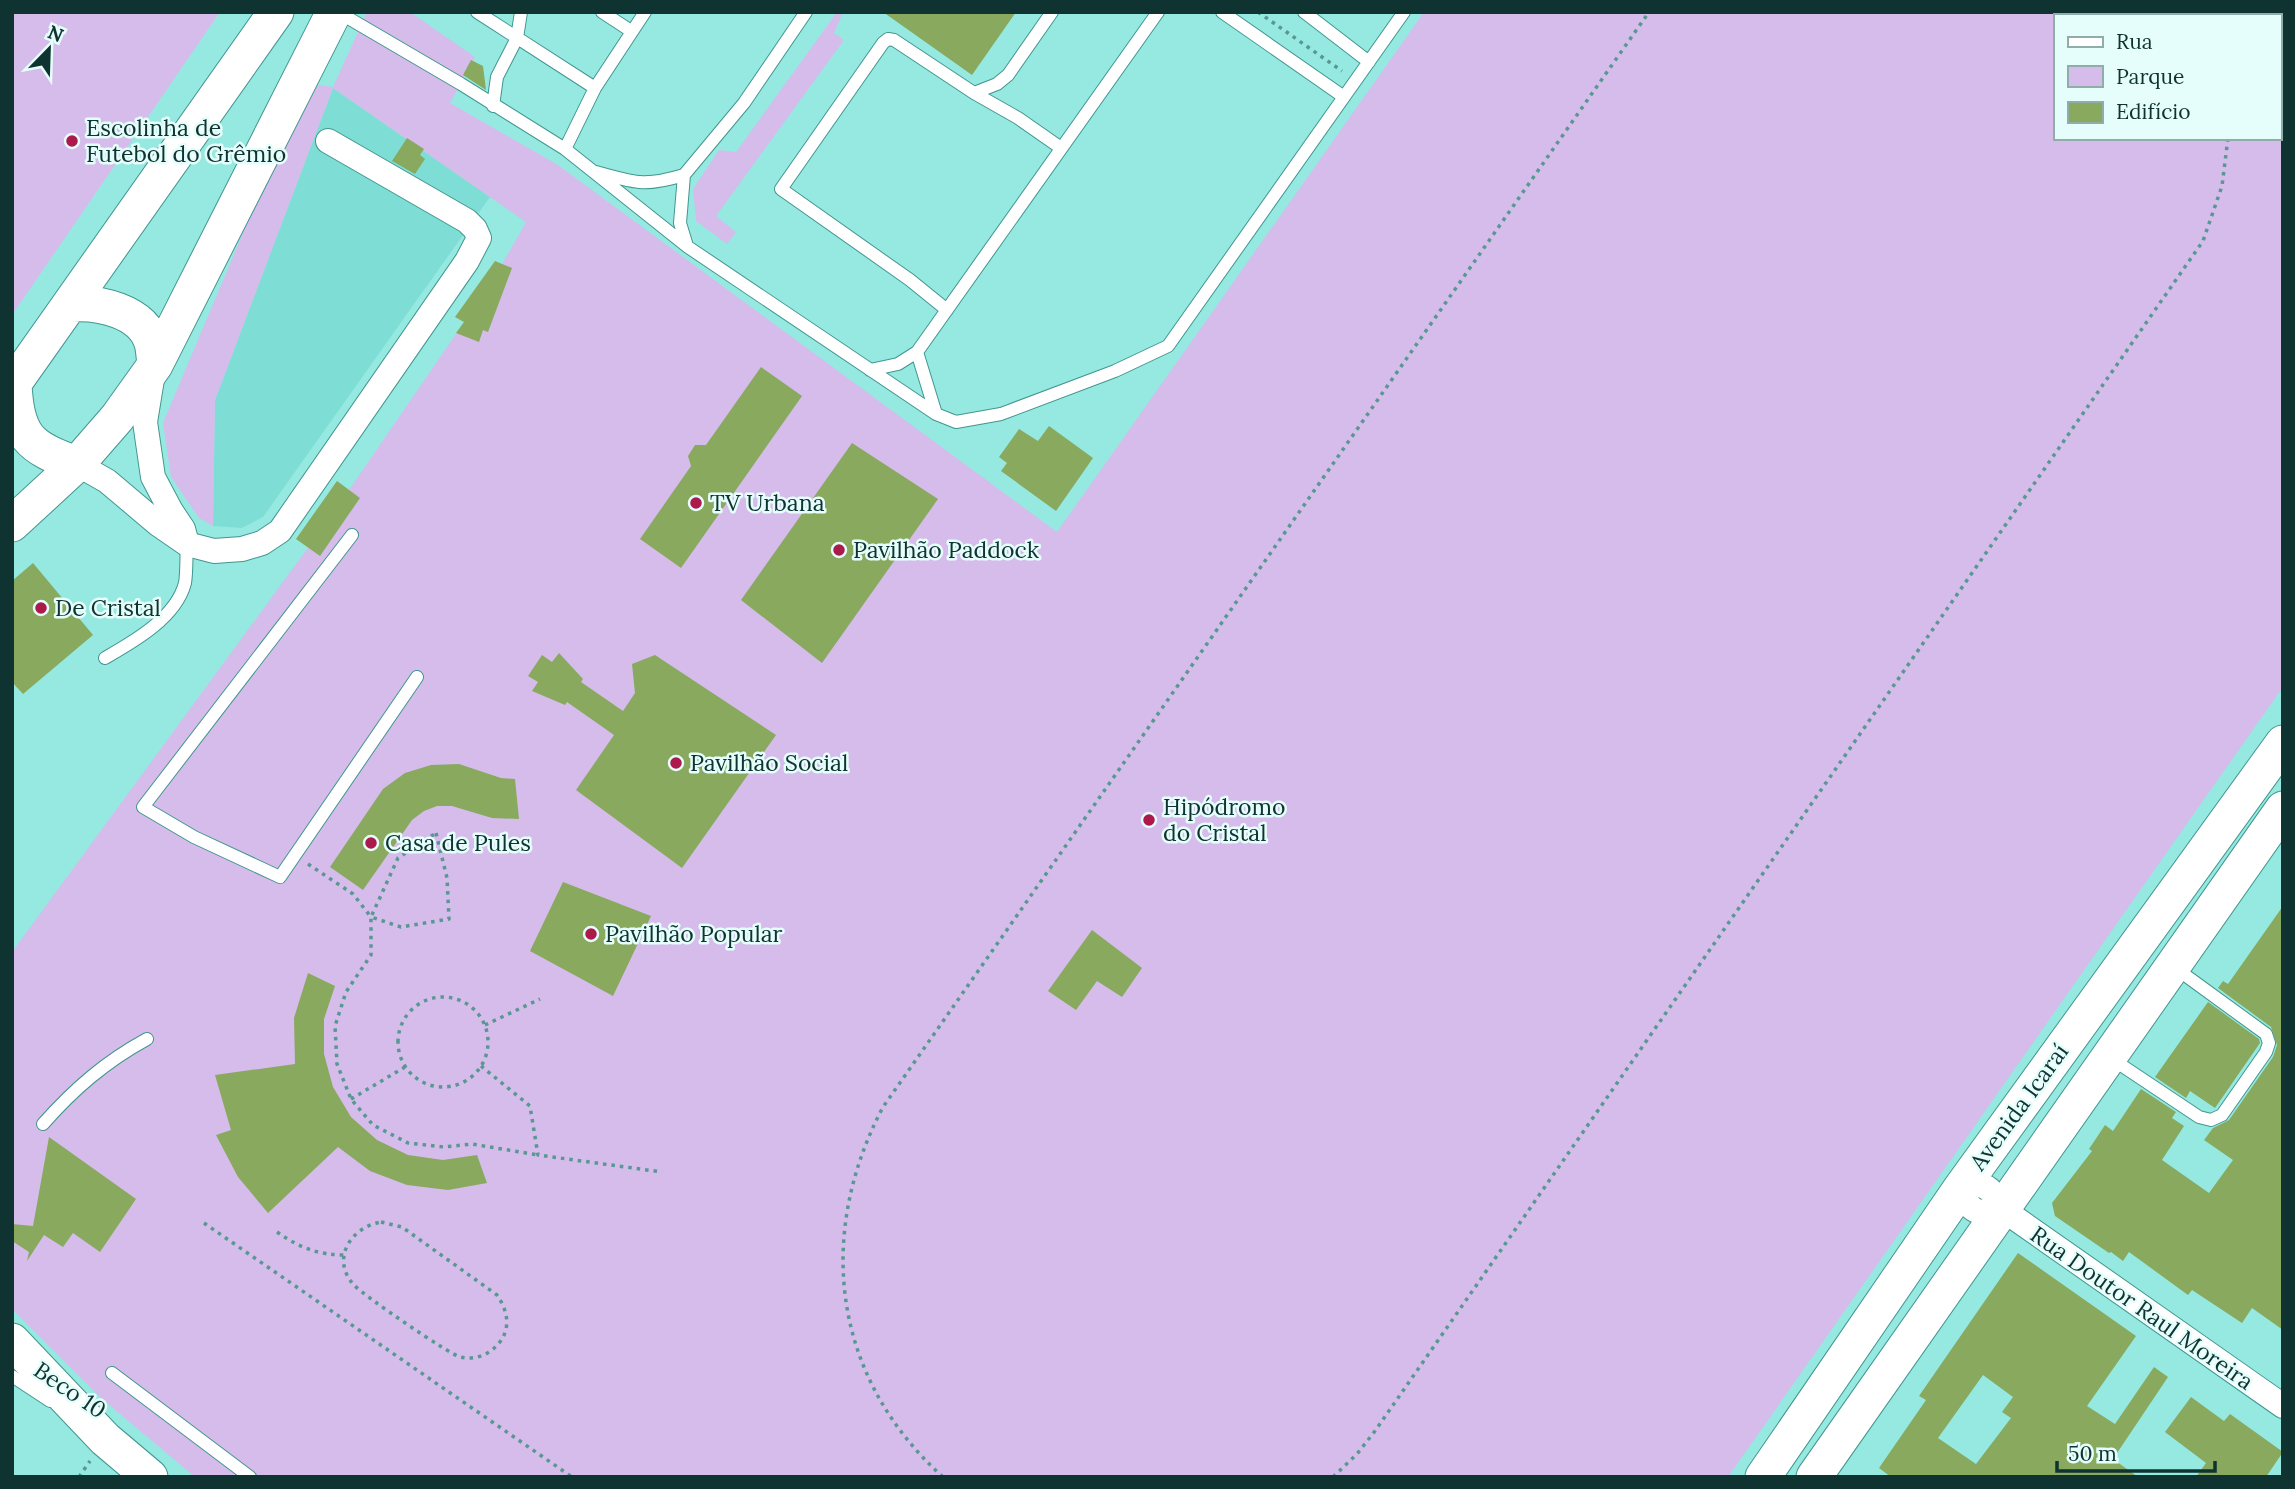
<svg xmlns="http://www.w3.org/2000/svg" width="2295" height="1489" viewBox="0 0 2295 1489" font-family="Lora,serif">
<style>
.built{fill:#7eded5}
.green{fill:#d5bceb;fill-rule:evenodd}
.building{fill:#88a95e;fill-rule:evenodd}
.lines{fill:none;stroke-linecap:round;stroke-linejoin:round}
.service-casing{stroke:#41968f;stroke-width:14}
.minor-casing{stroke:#41968f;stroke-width:26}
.secondary-casing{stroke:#41968f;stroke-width:37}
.path{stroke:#589792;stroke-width:3.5;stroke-dasharray:3.5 5;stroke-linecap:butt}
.service{stroke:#fff;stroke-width:12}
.minor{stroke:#fff;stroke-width:24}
.secondary{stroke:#fff;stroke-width:35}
.poi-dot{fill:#ac194b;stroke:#e6fefb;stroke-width:2.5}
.labels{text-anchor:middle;stroke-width:5;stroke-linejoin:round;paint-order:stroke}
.poi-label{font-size:23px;fill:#0e3330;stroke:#e6fefb;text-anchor:start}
.street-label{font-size:23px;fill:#0e3330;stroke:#e6fefb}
</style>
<rect width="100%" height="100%" fill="#95e9e1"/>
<path class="built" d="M333 88 490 197 263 517 242 528 213 526 215 400Z"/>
<path class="green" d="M12 12H220L12 315Z
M367 12H410L475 57 450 103 558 165 1057 532 1424 12H2283V687L1728 1477H195L102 1399 12 1309V952L329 519 493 280 526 222 333 88 215 400 213 526 199 518 171 477 163 423 306 83 333 87ZM2055 16H2279V138H2055Z
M837 12H843L834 33 844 40 716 216 736 232 727 244 696 221 693 189 719 150 736 152Z"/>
<path class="building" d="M883 12H1016L972 75Z
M471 60 483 66 486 90 463 75Z
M407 138 424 149 420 155 425 159 415 174 392 161Z
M495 261 512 268 488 332 483 330 479 342 456 333 464 322 455 317Z
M761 367 802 396 681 568 640 539 691 466 688 456 695 445H706Z
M1049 426 1093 458 1056 511 1001 471 1007 463 999 457 1019 429 1038 441Z
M852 443 938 499 822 663 741 600Z
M337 481 360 498 320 556 296 539Z
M33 563 93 635 23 694 12 682V581Z
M559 653 583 679 581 682 623 711 635 693 632 664 655 655 776 735 682 868 576 790 614 735 567 702 565 705 532 691 538 682 528 676 542 655 552 662Z
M459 764 501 778 515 779 519 819 492 818 452 806H437L424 811 412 820 363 890 330 867 383 789 405 773 431 765Z
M563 882 651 916 613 996 530 951Z
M2283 906V1330L2252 1308 2242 1323 2192 1290 2188 1295 2129 1252 2123 1261 2111 1252 2109 1253 2055 1216 2052 1203 2092 1151 2089 1149 2105 1125 2113 1131 2141 1089 2176 1112 2172 1118 2184 1126 2162 1160 2209 1193 2233 1160 2204 1140 2213 1128 2229 1120 2273 1057 2277 1045 2271 1027 2218 988 2223 981 2228 984Z
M1092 930 1142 968 1122 997 1097 981 1076 1010 1048 991Z
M308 973 335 986 324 1019V1054L333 1087 351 1117 377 1140 408 1155 443 1160 477 1155 487 1183 448 1190 407 1185 370 1171 338 1147 268 1213 238 1177 216 1135 231 1130 215 1075 295 1064 294 1018Z
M2208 1002 2259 1039 2260 1043 2215 1108 2190 1091 2186 1098 2155 1077Z
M49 1137 136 1199 100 1252 73 1233 63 1247 44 1235 27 1261 29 1252 12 1241V1224L33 1226Z
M2018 1253 2136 1336 2087 1406 2115 1424 2154 1367 2168 1377 2113 1459 2138 1477H1891L1879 1468 1926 1400 1919 1396ZM1983 1375 2013 1397 2002 1412 2011 1418 1976 1464 1938 1438Z
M2191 1397 2224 1421 2230 1414 2283 1452 2266 1477H2196L2206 1463 2165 1432Z"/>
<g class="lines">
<defs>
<path id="service" d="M338 12 461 84 565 149 688 247 936 414 956 422 1001 414 1115 371 1168 346 1404 12
M477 12 595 88
M602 12 631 31
M1222 12 1344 97
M1304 12 1369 62
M974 93 1018 118 1061 148
M493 106 497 77 517 38 521 12
M565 149 595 88 645 12
M596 172C636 183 644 187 684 175
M687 246 680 223 684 175 744 103 806 12
M947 310 910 280 781 189 883 43 888 39 894 40 974 93 997 84 1008 75 1052 12
M917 352 936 414
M870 370 898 364 917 352 1158 12
M352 535 143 807 194 837 280 877 417 677
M105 658C133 642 176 618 185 583 187 571 186 556 187 544
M2112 1059 2199 1117 2211 1120 2222 1115 2266 1052 2269 1043 2266 1034 2174 967
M43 1124C74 1089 105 1062 147 1039
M112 1373 250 1477
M12 1376 50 1401"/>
<path id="minor" d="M153 373 145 422 153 477 171 511 183 529 186 540
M77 464 107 481 158 524 187 544 214 551 242 549 262 543 280 531 467 261 479 238 475 229 467 221 328 141
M2002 1209C1977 1215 1969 1213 1961 1188 1985 1180 1992 1188 2002 1209L2283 1406"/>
<path id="secondary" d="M71 304C99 302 143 311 152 343 154 350 154 358 155 365
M14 383C16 436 29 448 77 464
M12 386 276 12
M12 524 77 464 117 418 155 365 334 12
M12 1341 105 1439 150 1477
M1763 1477 1961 1188 2283 743
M1814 1477 2283 809"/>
</defs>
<use href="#service" class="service-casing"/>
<use href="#minor" class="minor-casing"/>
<use href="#secondary" class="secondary-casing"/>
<path class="path" d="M1258 12 1342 71
M2208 12 2209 16
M436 833 447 878 449 919 401 927 371 917 398 858Z
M308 864 353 894 371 917V955L346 992 335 1026 337 1064 351 1099 373 1125 408 1143 444 1147 472 1144 538 1155
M398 1042a45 45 0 1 1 90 0a45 45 0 1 1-90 0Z
M485 1025 540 999
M481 1066 530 1106 538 1155 662 1172
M351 1099 405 1067
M381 1222 402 1227 497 1295C506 1308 511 1324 502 1339 493 1353 477 1361 460 1357 449 1354 364 1296 354 1285 330 1259 351 1227 381 1222Z
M204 1223 572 1477
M277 1232C300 1248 318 1255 345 1255
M79 1477 90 1461
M943 1477C833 1378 815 1236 883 1107L1649 12
M1333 1477 1357 1454 1375 1431 2203 241 2222 186 2228 138"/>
<use href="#service" class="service"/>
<use href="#minor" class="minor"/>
<use href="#secondary" class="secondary"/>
</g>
<g class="poi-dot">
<circle cx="72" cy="141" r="7"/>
<circle cx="696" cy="503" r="7"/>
<circle cx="839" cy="550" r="7"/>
<circle cx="41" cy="608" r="7"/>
<circle cx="676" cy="763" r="7"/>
<circle cx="1149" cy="820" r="7"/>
<circle cx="371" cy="843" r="7"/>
<circle cx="591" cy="934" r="7"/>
</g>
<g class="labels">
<g class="poi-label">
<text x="86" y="136">Escolinha de<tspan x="86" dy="26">Futebol do Grêmio</tspan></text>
<text x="710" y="511">TV Urbana</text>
<text x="853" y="558">Pavilhão Paddock</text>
<text x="55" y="616">De Cristal</text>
<text x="690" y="771">Pavilhão Social</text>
<text x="1163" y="815">Hipódromo<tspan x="1163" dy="26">do Cristal</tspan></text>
<text x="385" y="851">Casa de Pules</text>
<text x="605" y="942">Pavilhão Popular</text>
</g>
<g class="street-label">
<text transform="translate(2019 1107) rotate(-54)" y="8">Avenida Icaraí</text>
<text transform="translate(2142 1308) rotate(35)" y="8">Rua Doutor Raul Moreira</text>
<text transform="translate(70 1390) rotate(34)" y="8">Beco 10</text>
</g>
</g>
<rect width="2295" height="1489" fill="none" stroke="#0e3330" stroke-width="28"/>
<rect x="2054" y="14" width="228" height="126" fill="#e6fefb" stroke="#90adaa" stroke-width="2"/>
<rect x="2068" y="37" width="35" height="10" fill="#ffffff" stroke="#90adaa" stroke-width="2"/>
<text x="2116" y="49" font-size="21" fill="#0e3330">Rua</text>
<rect x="2068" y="66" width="35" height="21" fill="#d5bceb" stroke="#90adaa" stroke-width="2"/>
<text x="2116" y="84" font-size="21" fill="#0e3330">Parque</text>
<rect x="2068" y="102" width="35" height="21" fill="#88a95e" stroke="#90adaa" stroke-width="2"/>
<text x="2116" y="119" font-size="21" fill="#0e3330">Edifício</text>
<g transform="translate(49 49) rotate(23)" stroke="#e6fefb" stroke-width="5" paint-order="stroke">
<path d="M0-5L12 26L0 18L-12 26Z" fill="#0e3330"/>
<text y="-10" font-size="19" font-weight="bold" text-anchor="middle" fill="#0e3330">N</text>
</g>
<path d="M2057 1461v10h158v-10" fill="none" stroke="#0e3330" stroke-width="3.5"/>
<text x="2068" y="1461" font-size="21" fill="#0e3330" stroke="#e6fefb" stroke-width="5" paint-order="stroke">50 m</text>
</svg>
